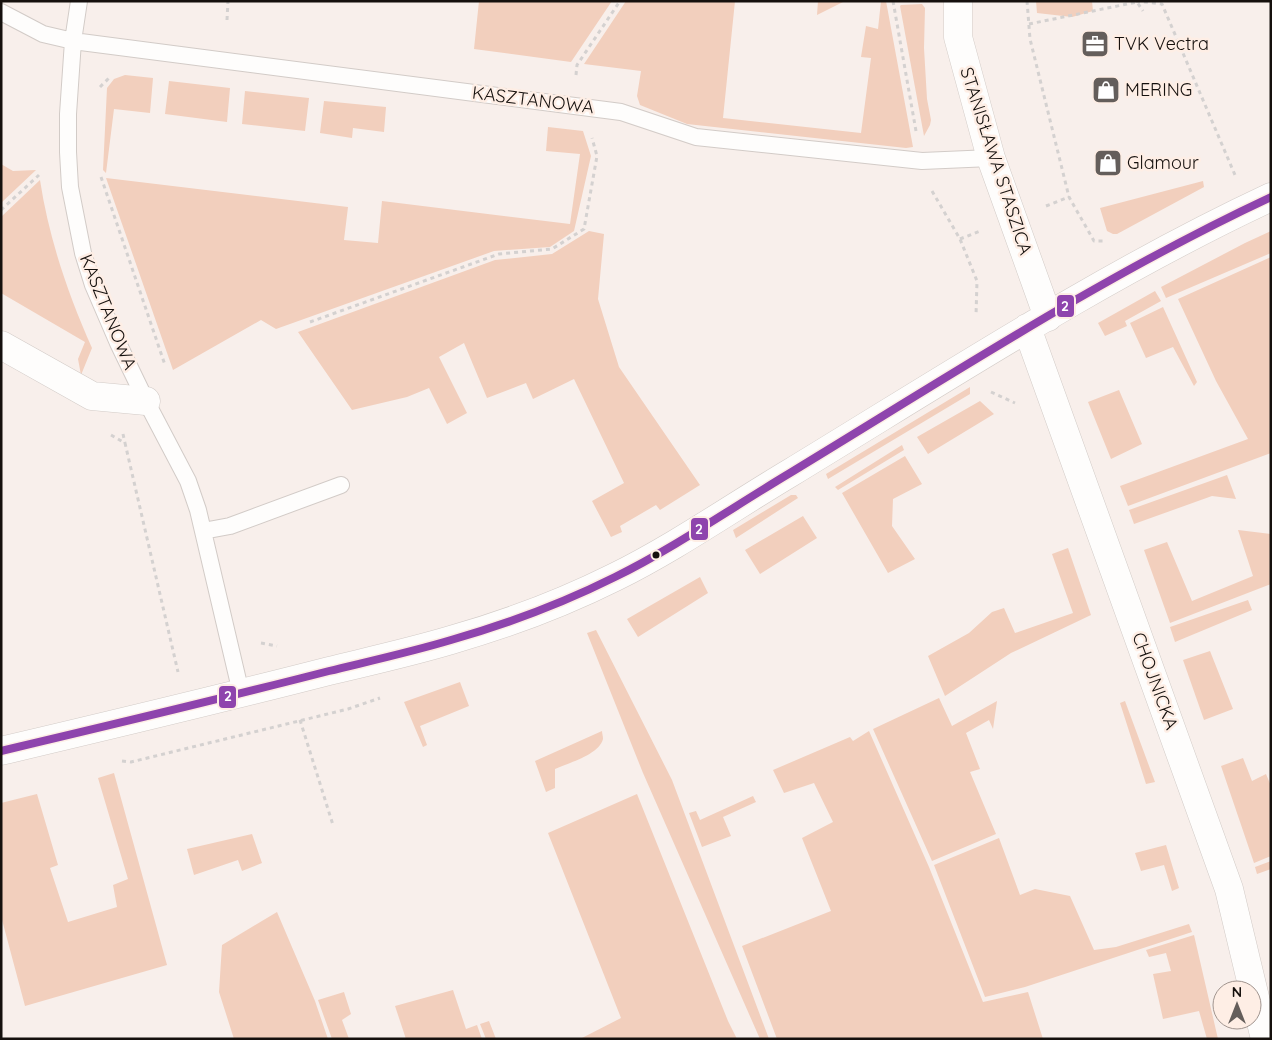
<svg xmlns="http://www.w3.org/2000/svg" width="1272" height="1040" viewBox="0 0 1272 1040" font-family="Quicksand,sans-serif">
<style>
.green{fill:#f2cfbd}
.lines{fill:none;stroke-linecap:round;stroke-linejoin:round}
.lane-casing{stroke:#d2cbc7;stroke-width:18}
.street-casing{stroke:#d2cbc7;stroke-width:29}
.secondary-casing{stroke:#d2cbc7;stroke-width:29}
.path{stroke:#d4d1d0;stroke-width:3;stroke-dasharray:4 4;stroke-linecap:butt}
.lane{stroke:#fefdfc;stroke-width:16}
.street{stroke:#fefdfc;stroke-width:28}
.secondary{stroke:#fefdfc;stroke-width:28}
.bus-1-casing{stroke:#feeee5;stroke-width:11}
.bus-1{stroke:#8e44ad;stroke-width:8}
.bus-dot{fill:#15100d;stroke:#feeee5;stroke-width:2}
.labels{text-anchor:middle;stroke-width:5;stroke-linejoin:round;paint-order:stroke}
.poi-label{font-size:18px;fill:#15100d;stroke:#feeee5;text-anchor:start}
.street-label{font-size:18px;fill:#15100d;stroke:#feeee5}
.line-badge{stroke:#feeee5;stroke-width:2}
.badge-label{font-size:14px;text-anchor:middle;font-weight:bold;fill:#fff}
</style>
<rect width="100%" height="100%" fill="#f8efeb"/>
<path class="green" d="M479 1H612L571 62 474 49Z
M626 1H735L723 118 861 133 871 58 861 57 866 26 878 29 881 1H886L913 147 906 148 687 124 640 105 637 96 641 71 584 64Z
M818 1H845L817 15Z
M1036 1H1092L1093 11 1072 17 1037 13Z
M922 4 925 8 924 48 927 99 931 120 930 125 924 136 900 6 901 5Z
M125 75 153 78 150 113 114 109 106 173 103 170 107 88 114 79Z
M169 81 230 88 227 122 165 114Z
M245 91 309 98 305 131 242 124Z
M324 101 386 107 384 132 353 128 352 138 320 133Z
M548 127 583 131 591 156 574 231 550 247 494 251 276 329 261 320 173 370 106 178 348 207 344 240 378 243 382 201 570 224 580 154 546 151Z
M1 164 13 171 36 170 1 203Z
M40 180C49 239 68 294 92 348L81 375 78 359 85 342 1 293V217Z
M1203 181 1204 187 1117 234H1113L1107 231 1100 208Z
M589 231 604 234 598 299 619 367 700 485 660 510 656 505 620 526 622 532 611 537 592 501 624 483 574 379 533 399 526 383 487 398 464 343 439 357 467 413 447 424 429 388 407 397 352 410 298 332 495 260 552 254Z
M1271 231V253L1166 298 1161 287 1245 243Z
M1271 257V453L1128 506 1120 486 1248 439 1216 381 1178 299Z
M1155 291 1161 301 1125 321 1127 326 1105 336 1098 323Z
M1163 307 1197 382 1194 386 1173 347 1146 358 1130 323Z
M970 387V394L828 479 826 474Z
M1119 390 1142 444 1111 459 1088 402Z
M980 401 994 414 928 454 917 437Z
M902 445 904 450 838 490 835 487Z
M905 456 922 484 893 499 892 526 915 559 888 573 842 493Z
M1227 475 1236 499 1212 496 1134 524 1129 510Z
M791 495H796L798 498 736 538 733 530Z
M803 516 817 538 760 574 745 550Z
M1238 530 1271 534V584L1170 623 1144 550 1167 542 1192 601 1253 576Z
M1068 548 1091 615 1011 653 945 696 928 656 969 633 992 612 1004 608 1015 633 1073 613 1052 554Z
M700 577 708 593 638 637 627 619Z
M1248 600 1252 610 1175 642 1170 627Z
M596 630 672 780 769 1039H760L643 773 587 633Z
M1210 651 1233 709 1204 720 1183 660Z
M460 682 469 706 420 726 427 745 423 747 404 702Z
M939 698 952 726 997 701 993 729 989 720 966 733 980 769 970 772 996 834 932 861 873 729Z
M1125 701 1155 782 1146 784 1120 703Z
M602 731C602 733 603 736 603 739 599 755 568 763 555 769V788L546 792 535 761Z
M869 731 929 867 983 1002 1028 992 1043 1039H777L742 946 831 911 802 838 833 822 814 783 784 793 773 770 850 737 853 741Z
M1243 758 1252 781 1266 774 1271 786V856L1254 863 1221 766Z
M114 773 167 965 25 1006 1 916V803L37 794 58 865 50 868 68 922 117 907 113 885 128 879 98 778Z
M637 794 728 1021 737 1039H580L621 1018 548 833Z
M753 796 756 802 723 817 731 836 702 847 689 813 696 811 700 820Z
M252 834 262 863 242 871 238 860 194 875 187 849Z
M999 838 1020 895 1035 889 1070 896 1094 950 1116 947 1189 924 1192 932 1025 987 985 997 934 865Z
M1166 845 1179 888 1172 891 1164 865 1141 871 1135 853Z
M1271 861V869L1257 874 1255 867Z
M277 912 315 1001 328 1039H234L219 992 222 945Z
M1194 935 1218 1039H1207L1199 1011 1163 1019 1153 974 1171 971 1166 953 1149 957 1146 950Z
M453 990 466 1029 477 1025 482 1039H406L395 1006Z
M344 992 351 1014 342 1020 349 1039H332L318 1000Z
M489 1021 496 1039H486L480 1024Z"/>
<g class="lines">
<defs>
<path id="lane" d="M79 1 73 41 68 114V152L70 187 83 253 93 285 118 343 146 401 188 481 198 510 241 693
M1 12 43 34 73 41 621 112 696 137 922 161 991 158
M203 531 230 526 341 485"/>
<path id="street" d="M1 345 92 396 146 401"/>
<path id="secondary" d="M958 1V37L991 158 1048 317
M1027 328 1229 889 1265 1039
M1 751C111 725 220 699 329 671 370 661 411 652 451 640 507 624 563 603 615 577 674 548 733 507 790 473 948 377 1104 275 1271 197"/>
</defs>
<use href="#lane" class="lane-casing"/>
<use href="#street" class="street-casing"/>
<use href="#secondary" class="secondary-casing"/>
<path class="path" d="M893 1 916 131
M1027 1 1030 39 1069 197 1094 241H1105
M1136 1 1162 4 1235 175
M227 20 228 1
M1029 24 1137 2 1143 11
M576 75 577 65 620 1
M100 87 110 77
M101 177 165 365
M932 191 960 239 977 281 976 316
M1046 206 1069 197
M1 210 39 175
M960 239 980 231
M310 322 499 254 552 249 584 229 597 156 592 138
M991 392 1015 403
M123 434 125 443
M111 435 125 443 178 672
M261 643 277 646
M300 720 333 825
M122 761 131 762 348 709 380 698"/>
<use href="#lane" class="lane"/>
<use href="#street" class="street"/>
<use href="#secondary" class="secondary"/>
<defs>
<path id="bus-1" d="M1 751C111 725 220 699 329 671 370 661 411 652 451 640 507 624 563 603 615 577 674 548 733 507 790 473 948 377 1104 275 1271 197"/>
</defs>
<use href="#bus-1" class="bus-1-casing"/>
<use href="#bus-1" class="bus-1"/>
</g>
<defs>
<symbol id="office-square" viewBox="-11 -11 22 22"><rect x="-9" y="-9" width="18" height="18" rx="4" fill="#645e5b" stroke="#feeee5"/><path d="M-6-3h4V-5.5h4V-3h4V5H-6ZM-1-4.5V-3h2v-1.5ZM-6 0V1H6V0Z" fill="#fff"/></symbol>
<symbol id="shop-square" viewBox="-11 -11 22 22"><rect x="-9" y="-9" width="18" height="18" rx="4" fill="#645e5b" stroke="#feeee5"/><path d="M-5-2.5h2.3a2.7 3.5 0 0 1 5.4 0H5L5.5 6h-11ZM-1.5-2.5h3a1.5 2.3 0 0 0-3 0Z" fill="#fff"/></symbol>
</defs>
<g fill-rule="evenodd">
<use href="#office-square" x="1079" y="28" width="32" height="32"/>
<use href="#shop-square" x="1090" y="74" width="32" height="32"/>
<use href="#shop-square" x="1092" y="147" width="32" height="32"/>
</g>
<circle class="bus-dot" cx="656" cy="555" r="4.5"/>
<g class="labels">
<g class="poi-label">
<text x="1114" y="50">TVK Vectra</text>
<text x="1125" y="96">MERING</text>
<text x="1127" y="169">Glamour</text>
</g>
<g class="street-label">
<text transform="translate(533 100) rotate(7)" y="6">KASZTANOWA</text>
<text transform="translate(996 161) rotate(72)" y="6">STANISŁAWA STASZICA</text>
<text transform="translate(108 312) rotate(68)" y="6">KASZTANOWA</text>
<text transform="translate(1155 681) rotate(70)" y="6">CHOJNICKA</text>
</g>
</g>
<g class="line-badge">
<rect x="1056" y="294" width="19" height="24" rx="5" fill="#8e44ad"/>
<rect x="690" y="517" width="19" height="24" rx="5" fill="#8e44ad"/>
<rect x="218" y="685" width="19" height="24" rx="5" fill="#8e44ad"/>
</g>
<g class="badge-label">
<text x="1065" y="311">2</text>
<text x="699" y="534">2</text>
<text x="228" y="701">2</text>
</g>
<rect width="1272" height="1040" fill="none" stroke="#15100d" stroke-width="5"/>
<g transform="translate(1237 1005)"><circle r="24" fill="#feeee5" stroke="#a1958f"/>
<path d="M0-4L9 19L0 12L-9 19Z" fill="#645e5b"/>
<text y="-8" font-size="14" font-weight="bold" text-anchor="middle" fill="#15100d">N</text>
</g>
</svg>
